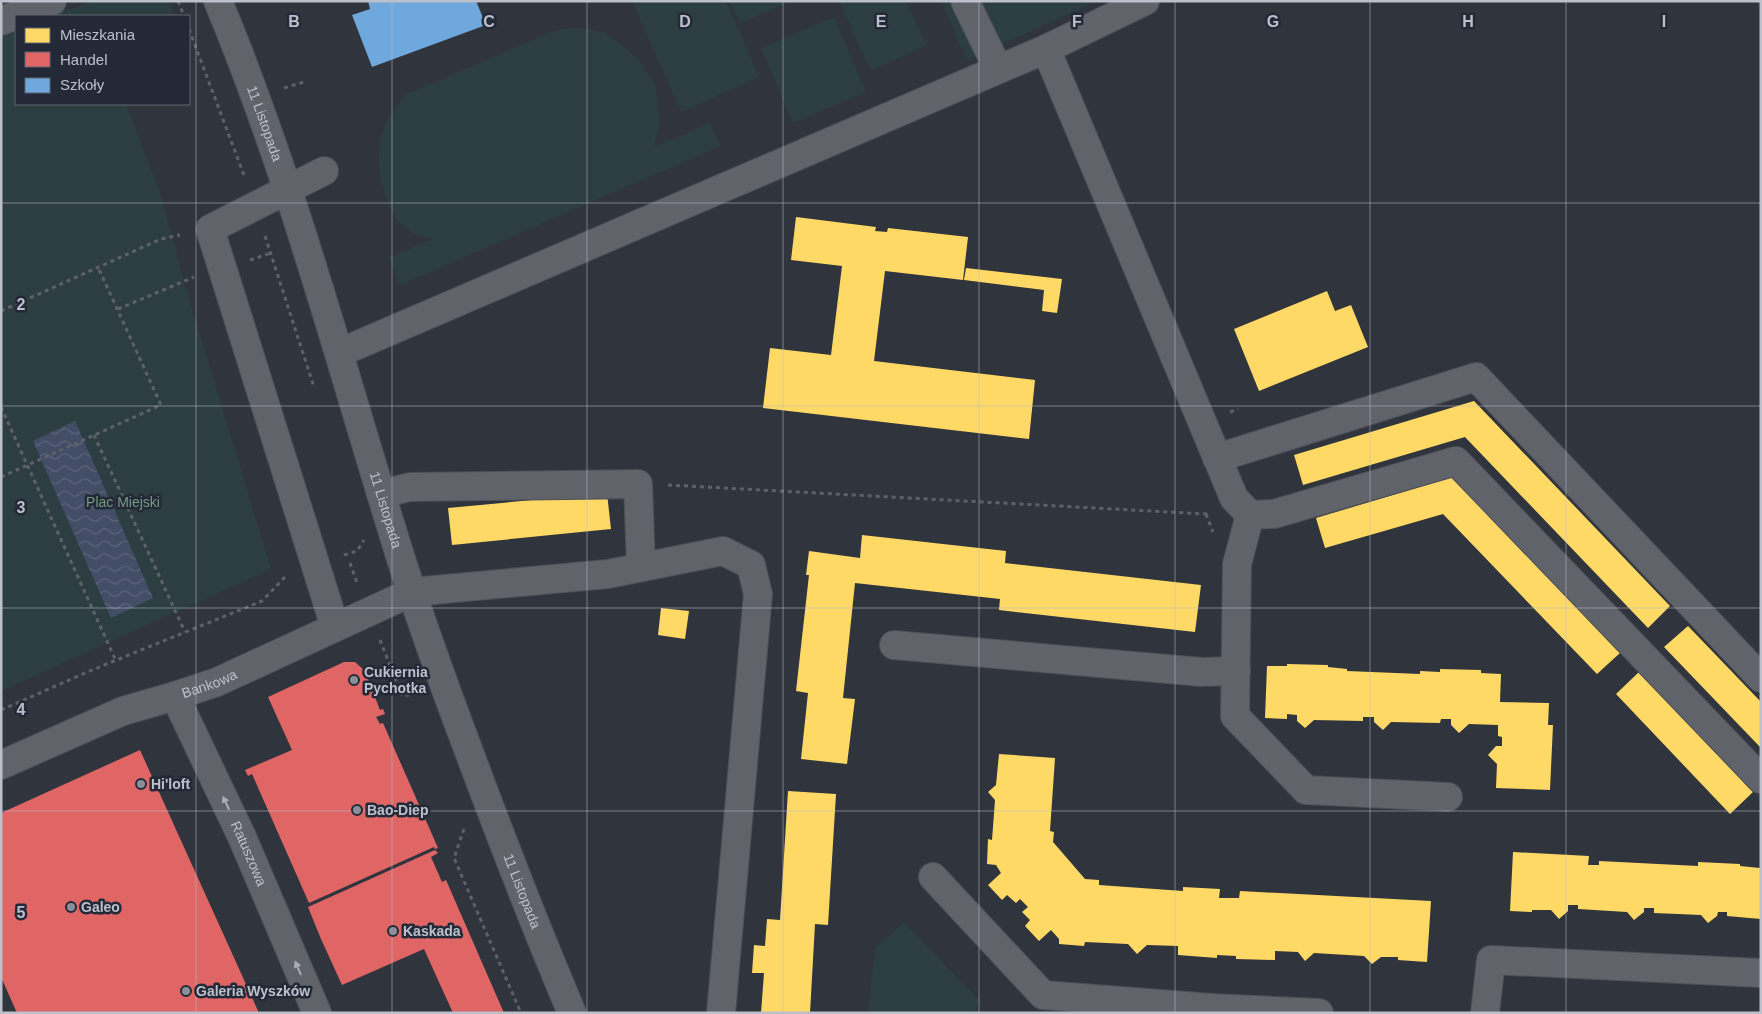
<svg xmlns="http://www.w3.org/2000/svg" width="1762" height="1014" viewBox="0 0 1762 1014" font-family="Arial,sans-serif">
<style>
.park{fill:#2d3e43}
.water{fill:url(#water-waves)}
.homes{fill:#ffd966}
.shops{fill:#e06666}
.schools{fill:#6fa8dc}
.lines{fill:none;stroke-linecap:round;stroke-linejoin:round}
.minor-casing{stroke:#4c4f55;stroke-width:30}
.path{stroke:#5e6268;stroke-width:3;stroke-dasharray:4 4;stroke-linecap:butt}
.minor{stroke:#60636a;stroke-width:28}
.oneway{fill:#aaadb8}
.grid{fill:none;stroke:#bcc0cb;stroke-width:1;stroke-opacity:0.55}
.poi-dot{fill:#8b8f99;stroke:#232937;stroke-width:2}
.labels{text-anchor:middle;stroke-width:5;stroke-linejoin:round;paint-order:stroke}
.street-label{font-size:14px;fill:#bcc0cb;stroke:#232937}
.park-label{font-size:14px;fill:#759a81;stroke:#232937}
.poi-label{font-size:14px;font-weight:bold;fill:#bcc0cb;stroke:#232937;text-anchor:start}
.grid-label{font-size:16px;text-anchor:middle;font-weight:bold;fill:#bcc0cb;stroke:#232937;stroke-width:5;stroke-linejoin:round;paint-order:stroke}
</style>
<defs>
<pattern id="water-waves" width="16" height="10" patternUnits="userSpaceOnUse" patternTransform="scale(1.25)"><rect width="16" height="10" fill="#424d66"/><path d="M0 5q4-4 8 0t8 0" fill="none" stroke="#5b657b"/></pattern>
</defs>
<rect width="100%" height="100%" fill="#30343c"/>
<path class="park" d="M96 1H169L174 16H48Z
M632 1H726L759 77 681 112Z
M730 1H793L740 23Z
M839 1H906L927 45 871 71Z
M941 1H1098L967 60Z
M834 17 866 92 793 123 761 48Z
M579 28 604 32 621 44 640 61 654 83 658 100 659 125 654 147 710 123 720 146 400 285 389 257 434 239C427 237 419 236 412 232 408 229 401 225 398 221 381 196 373 156 384 129 389 115 398 105 407 94L558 29Z
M16 29V104H126L160 192 188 295 271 569 1 691V36Z
M904 922 980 1001 974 1013H868L875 948Z"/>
<path class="water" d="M75 421 153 598 111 618 33 441Z"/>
<path class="homes" d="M796 217 876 227 875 231 887 232 888 228 968 237 963 280 885 271 874 361 1035 380 1029 439 763 408 770 348 831 355 842 266 791 260Z
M966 268 1062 279 1057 313 1042 311 1044 290 964 280Z
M1327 291 1335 311 1351 305 1368 347 1259 391 1234 329Z
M1474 401 1670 606 1648 628 1465 437 1303 485 1294 455Z
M1453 477 1620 653 1597 674 1443 514 1325 548 1316 518Z
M607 493 611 529 452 545 448 508Z
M862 535 1006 551 1005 563 1201 585 1195 632 999 610 1000 599 855 583 843 698 855 699 847 764 801 759 808 693 796 691 809 575H806L809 551 860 558Z
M661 608 689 611 685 639 658 635Z
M1688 626 1761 702V748L1664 647Z
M1287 664 1328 665V667L1347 669V671L1420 674V671L1440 672V669L1481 670V673L1501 674 1500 702 1549 703 1548 725H1553L1550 790 1496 788 1497 764 1488 755 1496 746H1502V737L1498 736V725L1469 724 1459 733 1451 725V719H1441L1440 723 1391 722 1383 730 1374 722V717H1363V721L1314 720 1305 728 1297 721V715L1287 714V719L1265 718 1267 666H1287Z
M1639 672 1753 792 1730 814 1616 694Z
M999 754 1055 758 1050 831 1054 832 1053 842 1085 879 1099 880V885L1183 891V887L1220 889 1219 898H1239L1240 891 1431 901 1427 962 1398 960V957H1381L1372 964 1364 956 1314 953 1305 961 1298 952 1275 951V960L1236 959V956L1217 955V958L1178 955V946L1147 945 1137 954 1128 944 1085 942 1084 946 1059 944V939L1051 930 1039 941 1025 926 1030 920 1022 912 1028 907 1020 899 1016 903 1007 895 1002 900 988 885 1001 873 996 865 987 864 988 839 992 840 995 800 988 792 996 785Z
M788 791 836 794 828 925 815 924 810 1013H761L764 973H752L754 945 765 946 767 919 780 920Z
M1513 852 1589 856 1588 865H1599V861L1698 866V862L1740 864V866L1760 868 1761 919 1727 916V912H1718L1717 916 1708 923 1701 915 1654 913V908H1644V912L1634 920 1627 912 1578 909V905H1568V911L1559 919 1551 910H1532V912L1510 911Z"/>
<path class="shops" d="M344 662H355L365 671 380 710 383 709 385 714 376 717 380 724 383 723 438 848 435 849 434 847 309 903 252 774 248 776 245 770 292 750 268 697Z
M140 750 259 1013H17L1 977V813Z
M435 850 438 853 431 857 442 882 446 880 504 1013H453L424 949 342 985 321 939 308 907Z"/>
<path class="schools" d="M368 1H476L486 25 372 67 352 15 370 9Z"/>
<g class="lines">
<defs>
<g id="minor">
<path id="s1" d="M218 1C290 174 338 355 393 533 416 609 443 683 471 757 503 843 536 928 572 1013"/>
<path d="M965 1 998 69"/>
<path d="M1 21 52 1"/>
<path d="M1046 49 1145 1"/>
<path d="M324 171 210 229 335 627"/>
<path d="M339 353 1046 49 1234 498 1250 515 1274 514 1456 461 1761 779"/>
<path d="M1217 458 1476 377 1761 678"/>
<path d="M381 494 410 487 638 484 641 567"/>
<path d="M1250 515 1237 564 1235 716 1306 790 1448 797"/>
<path d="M894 645 1202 672 1236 671"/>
<path id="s2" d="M175 696 242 837 317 1013"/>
<path id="s3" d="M1 765 123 711 175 696 217 682 412 592 608 574 723 551 751 565 758 594 721 1013"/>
<path d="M933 877 1043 995 1212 1008"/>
<path d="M1213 1013 1212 1008 1319 1013"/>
<path d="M1485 1013 1491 960 1761 973"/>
</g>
</defs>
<use href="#minor" class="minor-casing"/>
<path class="path" d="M178 1 184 16
M189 29 245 178
M284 88 304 82
M265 236 314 387
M250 260 271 253
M118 309 194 277
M1 311 161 239 180 235
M1 407 116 661
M1230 412 1238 409
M94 435 185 632
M1 477 161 405 98 267
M668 485 1206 514 1205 511
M1206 514 1213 532
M344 555 357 551 364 540
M350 563 357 583
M380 640 402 696 415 694
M1 710 92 670 262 601 287 575
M464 829 454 858 521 1013"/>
<use href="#minor" class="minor"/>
</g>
<defs><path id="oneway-solid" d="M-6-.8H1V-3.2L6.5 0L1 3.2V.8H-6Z" transform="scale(1.25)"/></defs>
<g class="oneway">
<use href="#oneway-solid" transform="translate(226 803) rotate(-115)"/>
<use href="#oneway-solid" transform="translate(298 968) rotate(-113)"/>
</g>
<path class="grid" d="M196 1V1013M392 1V1013M587 1V1013M783 1V1013M979 1V1013M1175 1V1013M1370 1V1013M1566 1V1013M1 203H1761M1 406H1761M1 608H1761M1 811H1761"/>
<g class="poi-dot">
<circle cx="354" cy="680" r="5"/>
<circle cx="141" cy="784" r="5"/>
<circle cx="357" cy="810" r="5"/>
<circle cx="71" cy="907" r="5"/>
<circle cx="393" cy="931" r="5"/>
<circle cx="186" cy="991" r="5"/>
</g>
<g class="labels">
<g class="street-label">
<text dy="5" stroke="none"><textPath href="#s1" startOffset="131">11 Listopada</textPath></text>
<text dy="5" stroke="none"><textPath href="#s1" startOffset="536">11 Listopada</textPath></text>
<text dy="5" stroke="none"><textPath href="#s3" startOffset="224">Bankowa</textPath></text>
<text dy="5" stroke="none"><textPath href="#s2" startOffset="174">Ratuszowa</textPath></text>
<text dy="5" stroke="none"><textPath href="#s1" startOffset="941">11 Listopada</textPath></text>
</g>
<g class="park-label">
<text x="123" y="507">Plac Miejski</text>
</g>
<g class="poi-label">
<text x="364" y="677">Cukiernia<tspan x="364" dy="16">Pychotka</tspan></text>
<text x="151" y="789">Hi'loft</text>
<text x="367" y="815">Bao-Diep</text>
<text x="81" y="912">Galeo</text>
<text x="403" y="936">Kaskada</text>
<text x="196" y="996">Galeria Wyszków</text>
</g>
</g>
<g class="grid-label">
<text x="294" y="27">B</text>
<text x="489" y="27">C</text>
<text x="685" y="27">D</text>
<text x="881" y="27">E</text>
<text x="1077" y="27">F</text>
<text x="1273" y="27">G</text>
<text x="1468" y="27">H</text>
<text x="1664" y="27">I</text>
<text x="21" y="310">2</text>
<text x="21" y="513">3</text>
<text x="21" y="715">4</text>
<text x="21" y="918">5</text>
</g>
<rect width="1762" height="1014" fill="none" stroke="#bcc0cb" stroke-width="5"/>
<rect x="15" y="15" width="175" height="90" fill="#232937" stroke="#606572"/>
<rect x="25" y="28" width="25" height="15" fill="#ffd966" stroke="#606572"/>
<text x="60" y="40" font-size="15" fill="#bcc0cb">Mieszkania</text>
<rect x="25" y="52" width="25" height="15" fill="#e06666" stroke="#606572"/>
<text x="60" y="65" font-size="15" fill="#bcc0cb">Handel</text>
<rect x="25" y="78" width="25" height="15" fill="#6fa8dc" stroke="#606572"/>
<text x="60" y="90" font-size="15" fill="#bcc0cb">Szkoły</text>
</svg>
